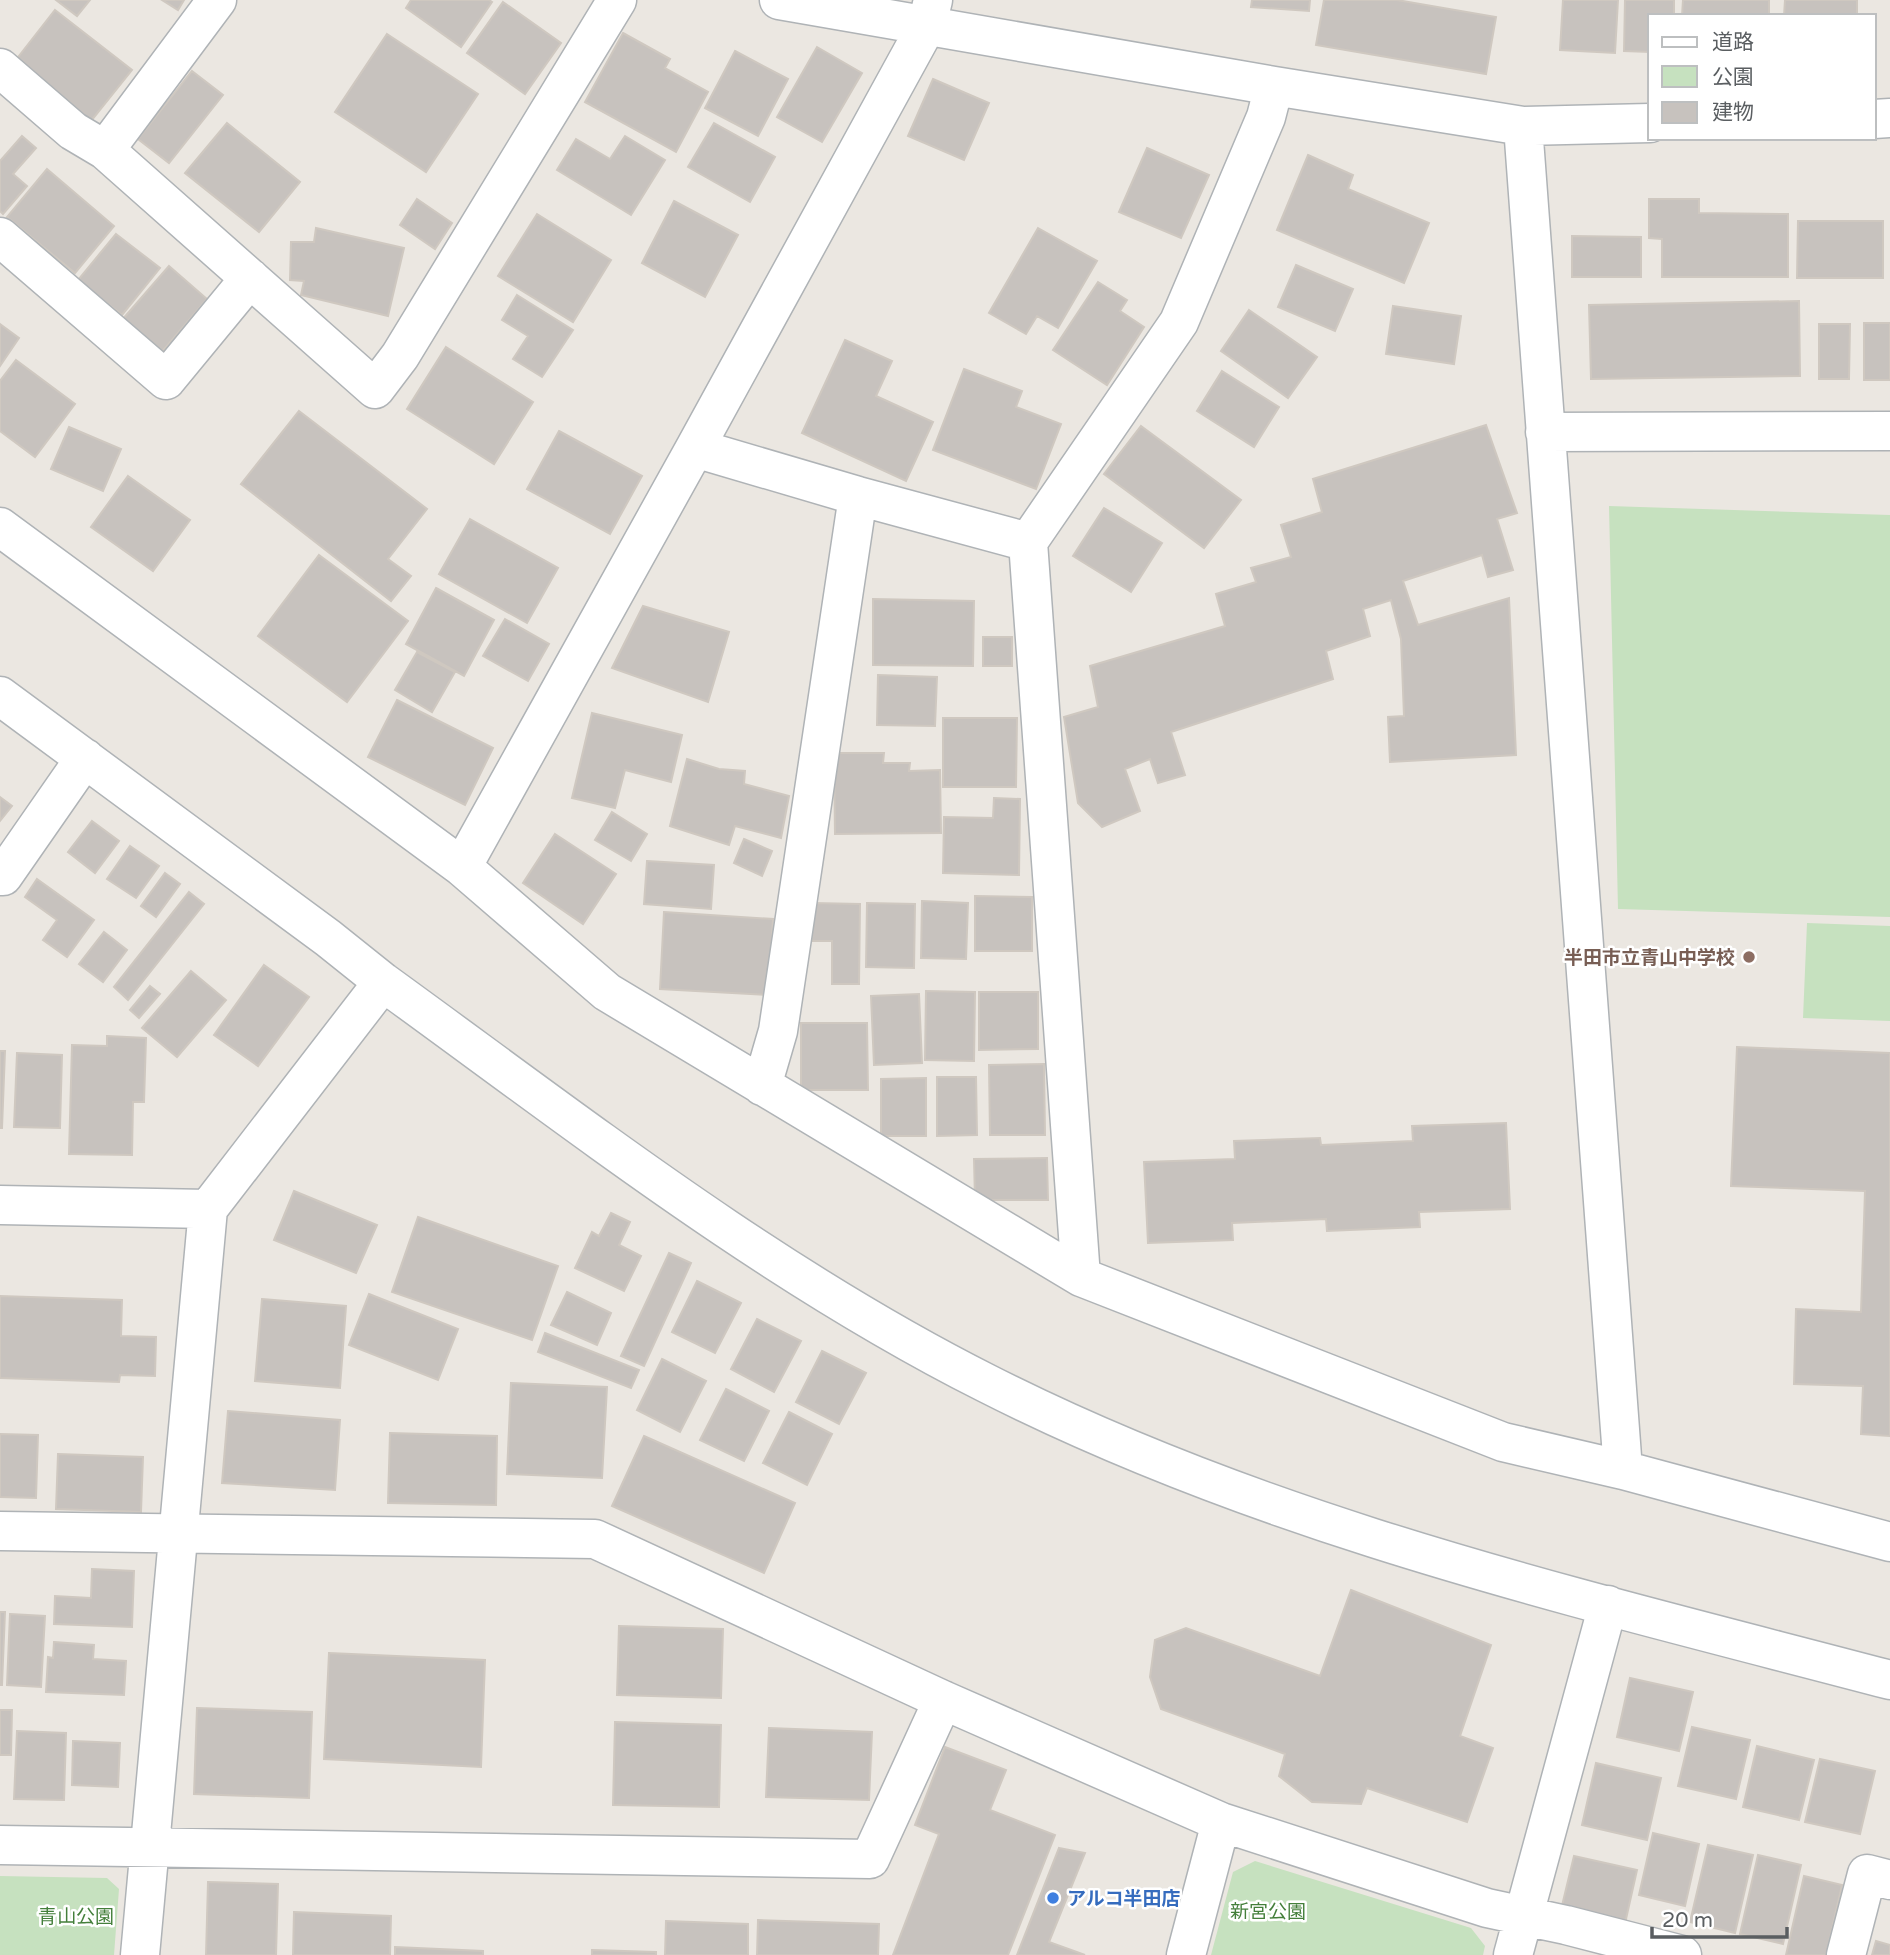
<svg xmlns="http://www.w3.org/2000/svg" width="1890" height="1955" viewBox="0 0 1890 1955" font-family="'Varela Round','Noto Sans JP',sans-serif">
<style>
.green{fill:#c6e1bf}
.building{fill:#c7c2be;stroke:#cfc8c0;stroke-width:2}
.lines{fill:none;stroke-linecap:round;stroke-linejoin:round}
.minor-casing{stroke:#afb3b6;stroke-width:41}
.minor{stroke:#fff;stroke-width:38}
.education-dot{fill:#8d6e63;stroke:#fff;stroke-width:2.5}
.shop-dot{fill:#3f7fe0;stroke:#fff;stroke-width:2.5}
.labels{text-anchor:middle;stroke-width:5;stroke-linejoin:round;paint-order:stroke}
.education-label{font-size:19px;font-weight:bold;fill:#785e54;stroke:#fff;text-anchor:end}
.shop-label{font-size:19px;font-weight:bold;fill:#366cbe;stroke:#fff;text-anchor:start}
.park-label{font-size:19px;fill:#447f3b;stroke:#fff}
</style>
<rect width="100%" height="100%" fill="#ebe7e1"/>
<path class="green" d="M1609 506 1890 515V917L1618 909Z
M1807 923 1890 926V1021L1803 1018Z
M1255 1861 1471 1928 1485 1946 1483 1955H1211L1233 1872Z
M0 1876 107 1878 119 1889 114 1955H0Z"/>
<path class="building" d="M56 0H90L77 16Z
M162 0H184L178 10Z
M411 0H489L492 2 461 47 406 8Z
M1252 0H1310L1309 11 1251 7Z
M1324 0H1397L1496 17 1486 74 1316 45Z
M1563 0H1618L1615 53 1560 50Z
M1625 0H1674V16H1650V52L1624 51Z
M1683 0H1769V16H1682Z
M1785 0H1857V16H1784Z
M503 2 561 43 525 94 467 53Z
M55 10 132 70 91 121 15 61Z
M623 33 670 59 665 68 708 92 676 152 585 102Z
M387 34 478 94 426 172 335 112Z
M817 47 862 73 822 142 777 117Z
M735 51 788 79 758 136 705 108Z
M192 71 223 95 169 163 138 139Z
M933 79 989 103 964 160 908 136Z
M227 123 300 182 259 232 185 173Z
M714 123 775 157 750 202 688 167Z
M22 136 36 148 13 174 27 186 3 214 0 211V161Z
M625 136 665 160 631 215 557 170 576 139 610 159Z
M1147 148 1209 175 1181 238 1119 212Z
M1308 155 1353 175 1348 189 1429 223 1404 283 1277 230Z
M47 169 114 226 75 273 7 217Z
M417 199 452 223 435 249 400 225Z
M1649 199H1699V213L1788 214V277H1662V239L1649 238Z
M674 201 738 235 705 297 642 263Z
M537 214 611 260 573 322 498 276Z
M1798 221H1883V278H1797Z
M316 228 404 248 388 316 301 295 304 281 290 280 291 242H314Z
M1038 228 1097 261 1058 328 1037 316 1026 334 989 313Z
M116 234 160 268 122 315 78 280Z
M1572 236 1641 237V277H1572Z
M1296 265 1353 289 1335 331 1278 307Z
M169 266 207 299 161 353 122 320Z
M1098 282 1127 300 1120 311 1144 327 1107 385 1053 350Z
M517 295 573 330 542 377 513 359 528 336 502 320Z
M1799 301 1800 376 1591 379 1589 305Z
M1393 306 1461 316 1454 364 1386 354Z
M1249 310 1317 357 1288 398 1221 351Z
M1864 323H1890V380H1864Z
M0 324 19 338 0 366Z
M1819 324H1850L1849 379H1819Z
M845 340 892 361 876 396 933 422 906 481 802 433Z
M446 347 533 402 494 464 407 409Z
M16 360 75 404 35 457 0 431V381Z
M964 369 1022 391 1016 407 1061 424 1036 489 933 450Z
M1222 371 1279 407 1254 447 1197 411Z
M299 411 427 509 388 559 411 576 391 601 241 484Z
M1486 425 1517 513 1497 519 1513 570 1488 577 1482 555 1403 581 1418 625 1509 598 1516 755 1390 762 1388 717 1404 716 1401 639 1391 600 1363 609 1370 636 1326 651 1333 679 1171 732 1185 775 1158 783 1150 759 1125 769 1140 811 1102 827 1078 803 1064 717 1098 707 1090 666 1225 626 1216 594 1256 582 1251 568 1291 557 1281 525 1322 512 1313 479Z
M1141 426 1241 500 1204 548 1104 474Z
M69 427 121 449 103 491 51 469Z
M559 431 642 476 610 534 527 489Z
M128 476 190 520 153 571 91 527Z
M1104 508 1162 543 1131 592 1073 556Z
M470 519 558 568 527 623 439 574Z
M319 555 408 621 347 702 258 636Z
M436 588 494 620 464 676 406 644Z
M873 599 974 601 973 666 873 665Z
M643 606 729 632 708 702 612 668Z
M505 619 549 644 528 681 483 656Z
M983 637H1012V666H983Z
M417 652 455 672 432 712 395 690Z
M878 675 937 677 935 726 877 725Z
M397 700 493 748 465 805 368 757Z
M592 713 682 735 671 782 625 770 615 808 572 798Z
M943 718H1017L1016 787H943Z
M834 753H884L883 763H910L909 771 940 770 941 833 835 834Z
M687 759 719 769 745 771 744 784 789 796 781 838 735 826 729 845 670 826Z
M0 797 12 806 0 821Z
M994 798 1020 799 1019 875 943 873 944 817 993 818Z
M612 812 647 834 631 861 595 840Z
M92 821 119 841 95 873 68 852Z
M555 834 616 874 583 924 523 883Z
M744 839 772 851 762 876 734 863Z
M130 846 159 866 136 898 107 879Z
M647 861 714 865 711 909 644 904Z
M165 873 180 884 156 917 141 906Z
M37 879 94 920 67 957 43 940 57 920 25 897Z
M189 892 204 904 128 1000 114 987Z
M975 896 1032 897V951H975Z
M922 901 968 903 966 959 921 958Z
M813 903 860 904 859 984H832V941H812Z
M867 903 915 904 914 968 866 967Z
M664 912 773 919 769 995 660 989Z
M104 932 127 950 103 982 79 964Z
M264 965 309 997 258 1066 214 1035Z
M191 971 226 1000 177 1057 142 1028Z
M150 986 160 994 139 1018 130 1010Z
M926 991 975 992 974 1061 925 1060Z
M979 992H1038V1049L979 1050Z
M919 994 922 1063 874 1065 871 996Z
M801 1023H867L868 1090H801Z
M107 1036 146 1038 144 1102H133L132 1155 69 1154 72 1045 107 1046Z
M1737 1047 1890 1053V1436L1861 1434 1863 1386 1794 1384 1796 1309 1861 1312 1865 1191 1731 1186Z
M0 1051H5L2 1128H0Z
M17 1053 62 1055 60 1128 14 1127Z
M1044 1064 1045 1135H990L989 1065Z
M937 1077H976L977 1135 937 1136Z
M926 1078V1136H881V1079Z
M1506 1123 1510 1209 1419 1212 1420 1227 1327 1231 1326 1219 1232 1223 1233 1240 1148 1243 1144 1162 1235 1159 1234 1141 1320 1138 1321 1145 1413 1141 1412 1126Z
M1047 1158 1048 1200H975L974 1159Z
M294 1191 377 1225 356 1273 274 1240Z
M611 1213 630 1222 619 1245 641 1256 624 1291 575 1268 592 1232 599 1236Z
M418 1217 558 1266 532 1340 392 1292Z
M669 1253 691 1263 644 1366 621 1356Z
M697 1281 741 1303 715 1353 672 1332Z
M567 1292 611 1313 597 1345 551 1325Z
M369 1294 458 1329 438 1380 349 1345Z
M0 1296 122 1300 121 1336 156 1337 155 1376 120 1375 119 1382 0 1378Z
M262 1299 346 1306 340 1388 255 1381Z
M757 1319 801 1341 774 1392 731 1369Z
M545 1333 639 1370 631 1388 538 1352Z
M822 1351 866 1373 839 1424 796 1402Z
M662 1359 706 1381 680 1432 637 1410Z
M511 1383 607 1387 602 1478 507 1474Z
M726 1389 769 1411 744 1461 700 1440Z
M228 1411 340 1420 335 1490 222 1483Z
M789 1412 832 1434 807 1485 763 1463Z
M390 1433 497 1436 496 1505 388 1503Z
M0 1434 38 1435 36 1498 0 1497Z
M644 1436 795 1503 764 1573 612 1506Z
M58 1454 143 1457 141 1512 56 1509Z
M92 1569 134 1571 132 1627 54 1624 55 1596 91 1598Z
M1351 1590 1491 1645 1460 1736 1493 1748 1467 1822 1367 1788 1361 1804 1312 1802 1279 1776 1285 1754 1161 1709 1150 1677 1155 1640 1186 1628 1320 1676Z
M0 1612H5L2 1685H0Z
M10 1614 45 1616 41 1687 7 1685Z
M619 1626 723 1629 721 1698 617 1695Z
M54 1642 94 1645 93 1659 126 1661 124 1695 46 1692 48 1657 53 1658Z
M329 1653 485 1660 481 1767 324 1759Z
M1630 1678 1693 1692 1679 1751 1617 1737Z
M197 1708 312 1712 309 1798 194 1794Z
M0 1710H12L11 1755H0Z
M615 1722 721 1725 719 1807 613 1805Z
M1692 1727 1750 1740 1736 1799 1678 1786Z
M769 1728 872 1732 869 1800 766 1797Z
M17 1731 66 1733 64 1800 14 1799Z
M73 1741 120 1743 118 1787 72 1785Z
M1757 1746 1814 1760 1799 1820 1743 1807Z
M945 1747 1006 1770 990 1810 1055 1835 1008 1955H893L939 1834 915 1825Z
M1820 1759 1875 1771 1860 1834 1805 1822Z
M1596 1763 1661 1778 1647 1840 1582 1825Z
M1653 1833 1699 1844 1685 1906 1639 1895Z
M1708 1845 1753 1855 1735 1933 1690 1922Z
M1059 1848 1085 1853 1049 1942 1085 1955H1017Z
M1758 1855 1801 1865 1783 1944 1740 1934Z
M1574 1856 1637 1870 1624 1928 1560 1914Z
M1804 1876 1842 1885 1826 1955H1786Z
M208 1882 278 1884 276 1955H206Z
M294 1912 391 1916 390 1955H293Z
M758 1920 879 1924 878 1955H757Z
M666 1921 748 1924V1955H665Z
M1876 1941 1890 1945V1955H1872Z
M395 1947 483 1951V1955H395Z
M592 1950 656 1952V1955H592Z"/>
<g class="lines">
<defs>
<path id="minor" d="M779 0 1274 86 1523 126 1650 123
M0 68 73 131 105 150 375 389 400 356 617 0
M1874 119 1890 118
M1523 126 1623 1470
M105 150 217 0
M0 237 166 380 250 278
M1545 432 1890 431
M695 448 858 496 1028 542
M0 527 462 867 607 992 1081 1277 1503 1442 1623 1470 1890 1542
M0 696 328 938 383 982C579 1124 770 1274 986 1383 1271 1528 1583 1599 1890 1680
M462 867 695 448 927 25 933 0
M0 876H3L85 758
M762 1086 778 1031 858 496
M0 1205 208 1209 383 982
M1081 1277 1028 542 1179 322 1266 117 1274 86
M0 1531 595 1539 943 1700 1221 1822 1487 1908 1566 1925 1682 1955
M0 1845 870 1859 943 1700
M140 1955 208 1209
M1186 1955 1221 1822
M1513 1955 1608 1605
M1846 1955 1867 1874 1890 1880"/>
</defs>
<use href="#minor" class="minor-casing"/>
<use href="#minor" class="minor"/>
</g>
<circle class="education-dot" cx="1749" cy="957" r="7"/>
<circle class="shop-dot" cx="1053" cy="1898" r="7"/>
<g class="labels">
<g class="education-label">
<text x="1735" y="964">半田市立青山中学校</text>
</g>
<g class="shop-label">
<text x="1067" y="1905">アルコ半田店</text>
</g>
<g class="park-label">
<text x="1268" y="1918">新宮公園</text>
<text x="76" y="1923">青山公園</text>
</g>
</g>
<rect x="1648" y="14" width="228" height="126" fill="#ffffff" stroke="#bdbfc0" stroke-width="2"/>
<rect x="1662" y="37" width="35" height="10" fill="#ffffff" stroke="#bdbfc0" stroke-width="2"/>
<text x="1712" y="49" font-size="21" fill="#5a5e61">道路</text>
<rect x="1662" y="66" width="35" height="21" fill="#c6e1bf" stroke="#bdbfc0" stroke-width="2"/>
<text x="1712" y="84" font-size="21" fill="#5a5e61">公園</text>
<rect x="1662" y="102" width="35" height="21" fill="#c7c2be" stroke="#bdbfc0" stroke-width="2"/>
<text x="1712" y="119" font-size="21" fill="#5a5e61">建物</text>
<path d="M1652 1927v10h135v-10" fill="none" stroke="#5a5e61" stroke-width="3.5"/>
<text x="1662" y="1927" font-size="21" fill="#5a5e61" stroke="#ffffff" stroke-width="5" paint-order="stroke">20 m</text>
</svg>
